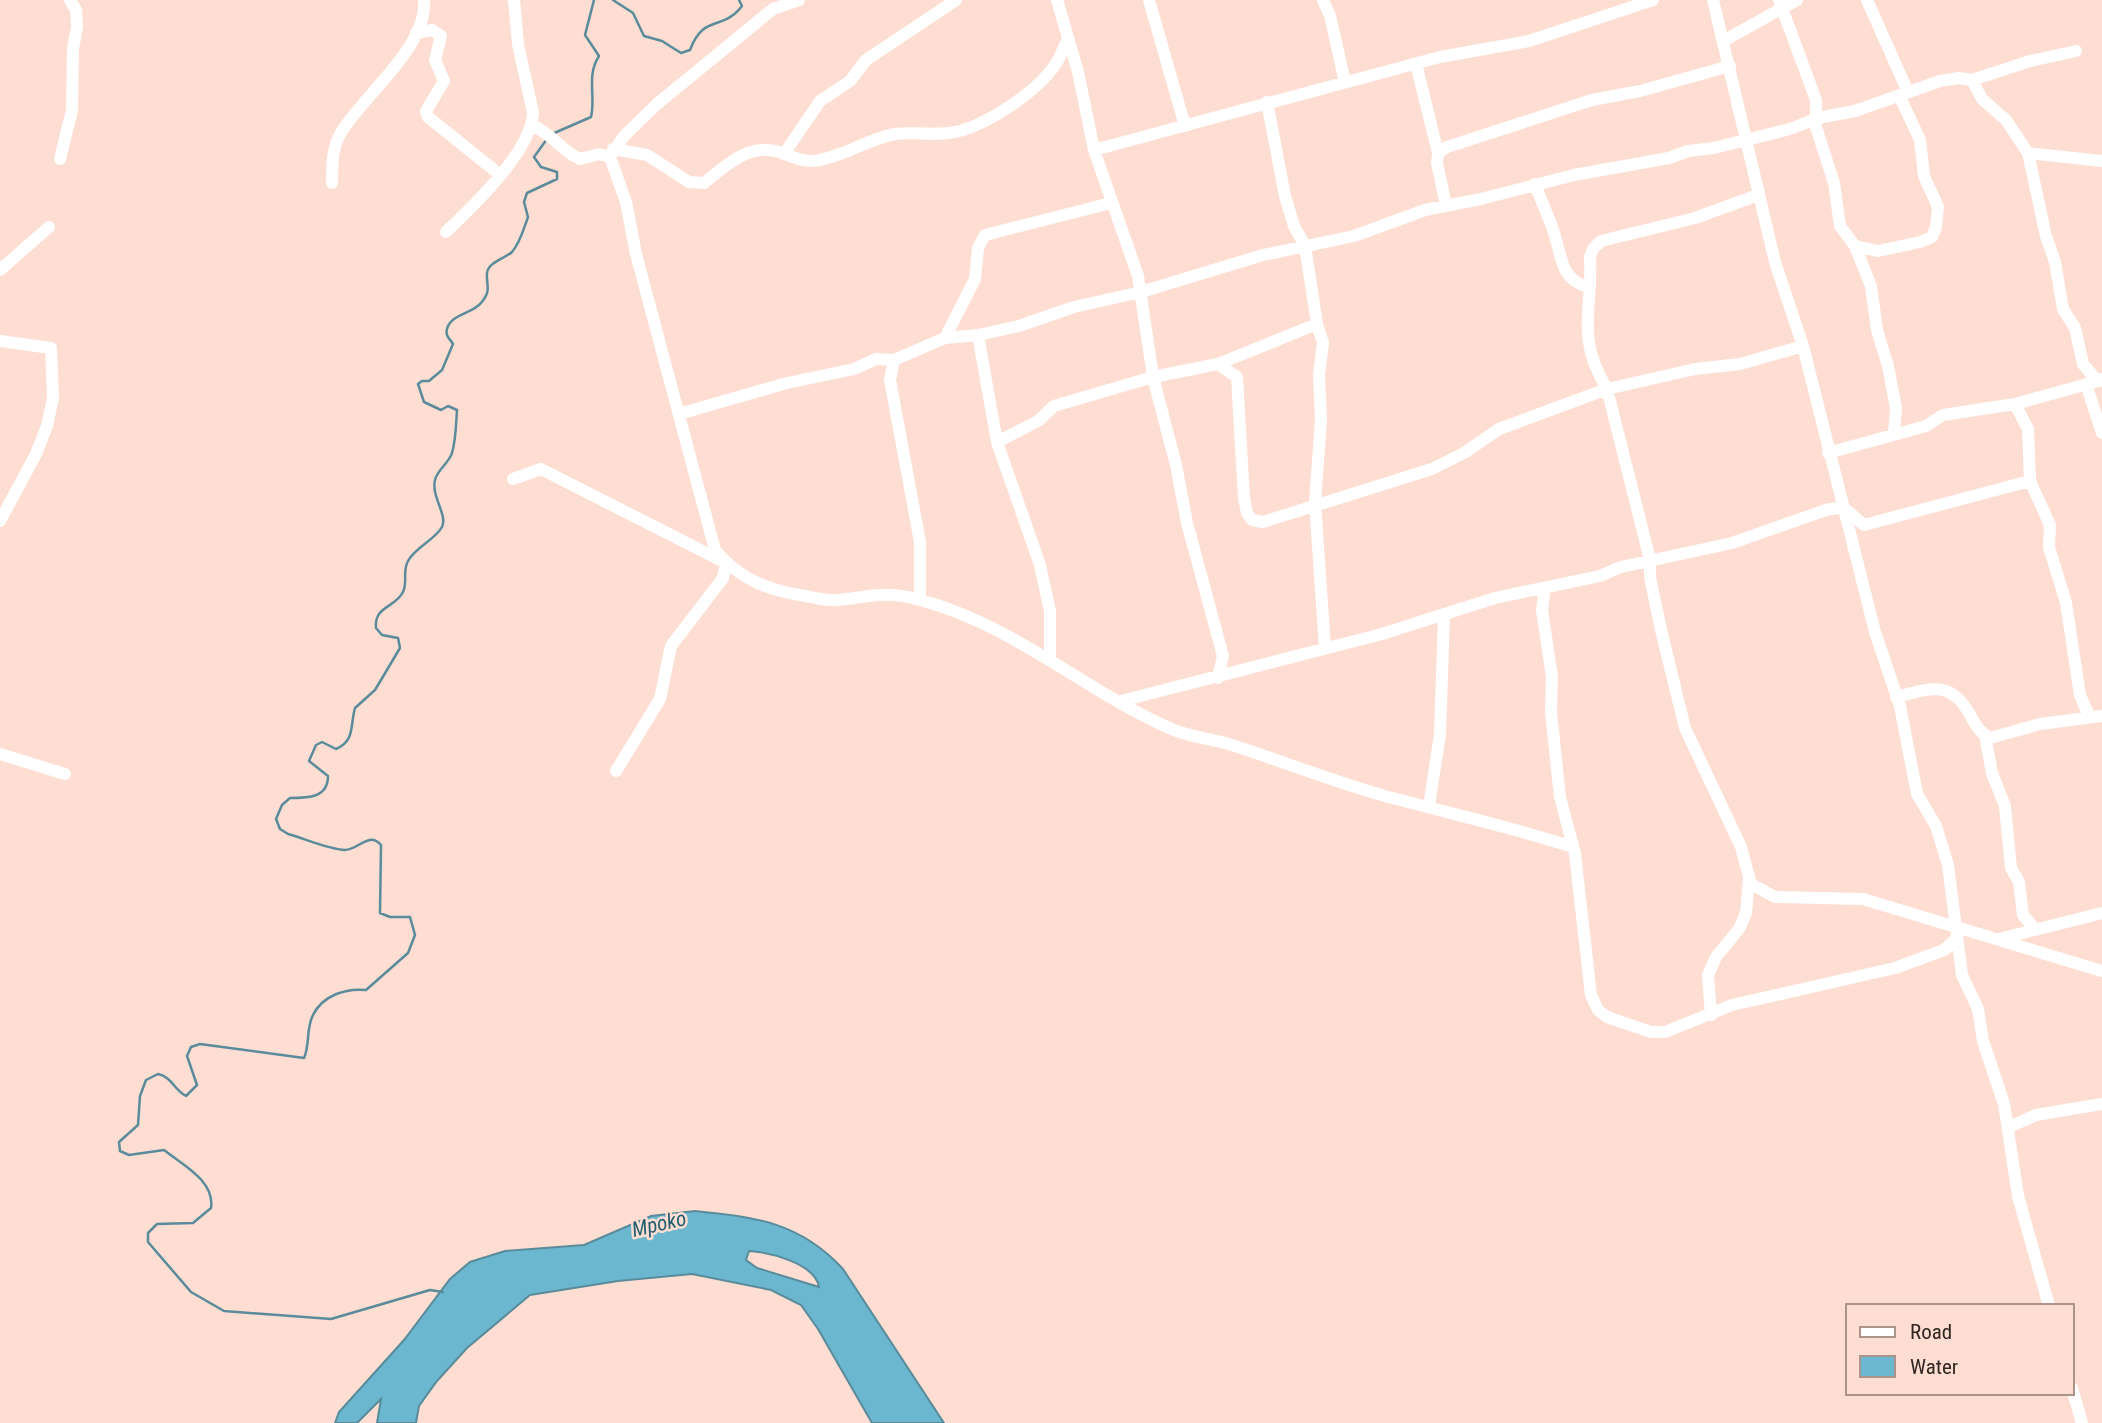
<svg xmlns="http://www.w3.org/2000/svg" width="2102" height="1423" viewBox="0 0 2102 1423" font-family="'Roboto Condensed',sans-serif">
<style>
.water{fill:#6ab7cf;stroke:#598b9b;stroke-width:2;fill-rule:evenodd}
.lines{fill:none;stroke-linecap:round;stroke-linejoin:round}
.stream{stroke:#598b9b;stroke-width:2.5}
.minor{stroke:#fff;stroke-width:12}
.labels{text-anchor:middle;stroke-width:5;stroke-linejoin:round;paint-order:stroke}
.water-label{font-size:21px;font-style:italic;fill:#1f5d6f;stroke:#feded2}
</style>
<rect width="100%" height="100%" fill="#feded2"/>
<path class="water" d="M695 1211C755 1217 800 1222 843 1269L944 1423H872L818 1329 801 1305 771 1290 692 1274 618 1281 530 1295 467 1348 437 1381 419 1406 416 1423H377L381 1399 357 1423H335L339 1412 404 1340 450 1279 470 1262 505 1251 584 1245 651 1216ZM749 1251C768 1252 815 1263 819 1287L757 1268 746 1260Z"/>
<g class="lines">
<path class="stream" d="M613 0 633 13 644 36 662 41 681 53 690 50C704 13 722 32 742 6L739 0
M552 134 591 117C596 96 586 76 599 56L585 35 594 0
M443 1292 430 1290 331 1319 224 1311 191 1292 148 1242V1233L157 1224 193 1223 211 1208C215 1181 183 1165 164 1150L129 1155 120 1151 119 1142 138 1125 140 1096 146 1080 158 1074C172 1077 174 1090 186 1096L197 1085 187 1056 191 1047 200 1044 304 1058C310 1045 306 1028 313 1015 323 995 346 988 366 990L408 953 415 935 410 917H390L380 913 381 845C369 831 358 850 345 850 327 849 306 839 288 834L280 829 276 819 282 805 290 798C308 798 328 798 328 776L309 761 316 745 322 742 336 749C355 741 350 726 355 708L375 690 400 648 398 638 382 635 376 628C374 606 395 608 403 592 408 582 402 572 408 561 415 547 435 540 442 527 448 515 431 497 435 480 437 470 449 463 452 453 456 440 456 423 457 410L448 406 441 410 424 402 418 384 422 381H429L442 370 453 344C450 339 445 336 447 329 451 314 472 314 481 303 492 290 486 286 487 273 488 262 506 258 512 252 520 243 524 228 528 217L524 202 527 193 557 179V172L541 167 534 157 547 139"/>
<path class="minor" d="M799 0 773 9 657 104 624 136 610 157 626 202 636 254 715 550C739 579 769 591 806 596 816 598 827 601 837 600 872 597 884 590 920 600 1012 624 1084 690 1169 728 1190 738 1213 738 1235 746 1285 762 1334 782 1385 796 1448 813 1511 827 1573 847
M1057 0 1078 72 1094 150 1138 276 1153 377 1176 465 1187 523 1223 656 1218 678
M1149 0 1185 126
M1323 0 1330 16 1345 82
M1713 0 1775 262 1803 346 1875 632 1900 706 1917 794 1936 826 1948 865 1962 975 1978 1009 1983 1041 2004 1104 2018 1196 2049 1306
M1779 0 1816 100V127L1834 183 1840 226 1855 246 1871 286 1877 330 1888 366 1896 408 1894 433
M1867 0 1908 92
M416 33 432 30 441 36 435 60 444 81 426 111 428 117 499 174
M1725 40 1797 0
M1416 64 1438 153
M1972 80 1982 99 2006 120 2028 153 2046 236 2055 262 2063 309 2075 328 2083 364 2094 377 2102 380
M1267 102 1285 196 1294 226 1305 246 1317 324 1323 343 1319 375 1321 420 1315 502 1325 648
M532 125C554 135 561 151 580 159L599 154 610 157
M613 149 647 155 689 182 704 183C725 166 750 142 779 152 792 156 805 164 820 160 846 155 868 139 895 134 913 132 931 135 949 133 982 129 1036 93 1055 65 1060 58 1063 49 1067 41
M1094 150 1440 57 1529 41 1653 0
M2028 153 2102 161
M784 154 820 101 850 81 866 60 956 0
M60 159 72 110 73 49 77 27 76 10 70 0
M332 183C332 165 332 146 342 131 365 94 428 46 424 0
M1535 184C1541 202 1550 218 1555 236 1562 258 1561 280 1588 287
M1758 195 1695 218 1601 241 1593 249 1590 257C1593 312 1575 336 1607 389L1650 560V577L1661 630 1685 728 1741 847 1751 884 1775 897 1863 899 2102 971
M1446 205 1437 163 1438 153 1447 147 1592 100 1640 91 1730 66
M446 232C473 206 531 152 533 113L518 44 514 0
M1855 246 1878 251 1920 242 1932 237 1936 227 1938 207 1924 176 1920 140 1899 95
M0 270 49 227
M978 335 997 442 1040 565 1050 611V659
M945 338 975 279 978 248 985 235 1111 203
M0 341 51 348 53 398 47 426 36 454 0 521
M894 360 890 380 920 542V600
M1218 364 1237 377 1244 498 1247 513 1252 520 1263 522 1432 469 1464 453 1499 429 1607 389 1695 369 1740 364 1803 346
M2086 384 2102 433
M2015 404 2028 429 2030 481 2050 525 2049 547 2066 603 2080 695 2090 718
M679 414 787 383 854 369 876 359 894 360 945 338 978 335 1019 326 1074 307 1141 292 1263 255 1354 236 1425 210 1481 199 1574 175 1669 158 1688 151 1714 148 1790 129 1818 118 1855 111 1940 81 1959 78 1972 80 2030 61 2076 51
M997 442 1038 421 1054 406 1153 377 1218 364 1317 324
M1828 453 1926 426 1943 415 2015 404 2102 380
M513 479 541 469 726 563 723 578 671 646 660 699 616 771
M1545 588 1542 610 1552 677 1551 712 1560 797 1575 854 1591 995 1598 1010 1607 1017 1651 1032H1665L1732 1005 1895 968 1944 950 1955 940
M1896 697C1929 689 1949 679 1969 713 1975 724 1979 732 1990 738L2040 724 2102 716
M1121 701 1382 634 1495 598 1600 576 1621 567 1732 543 1826 510 1843 507 1864 525 2030 481
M1985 735 1992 773 2005 806 2011 868 2019 882 2023 915 2035 929
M0 754 65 774
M1429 806 1440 734 1444 616
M1999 939 2102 913
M1711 1015 1708 975 1716 957 1739 929 1746 913 1749 878
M2009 1127 2036 1115 2102 1104
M2072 1388 2082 1423"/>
</g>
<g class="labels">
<g class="water-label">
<text transform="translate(659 1224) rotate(-13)" y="7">Mpoko</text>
</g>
</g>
<rect x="1846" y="1304" width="228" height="91" fill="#feded2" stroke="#ac948b" stroke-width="2"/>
<rect x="1860" y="1327" width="35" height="10" fill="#ffffff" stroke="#ac948b" stroke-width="2"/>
<text x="1910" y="1339" font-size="21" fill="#302521">Road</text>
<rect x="1860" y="1356" width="35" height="21" fill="#6ab7cf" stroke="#ac948b" stroke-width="2"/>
<text x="1910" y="1374" font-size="21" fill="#302521">Water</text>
</svg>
